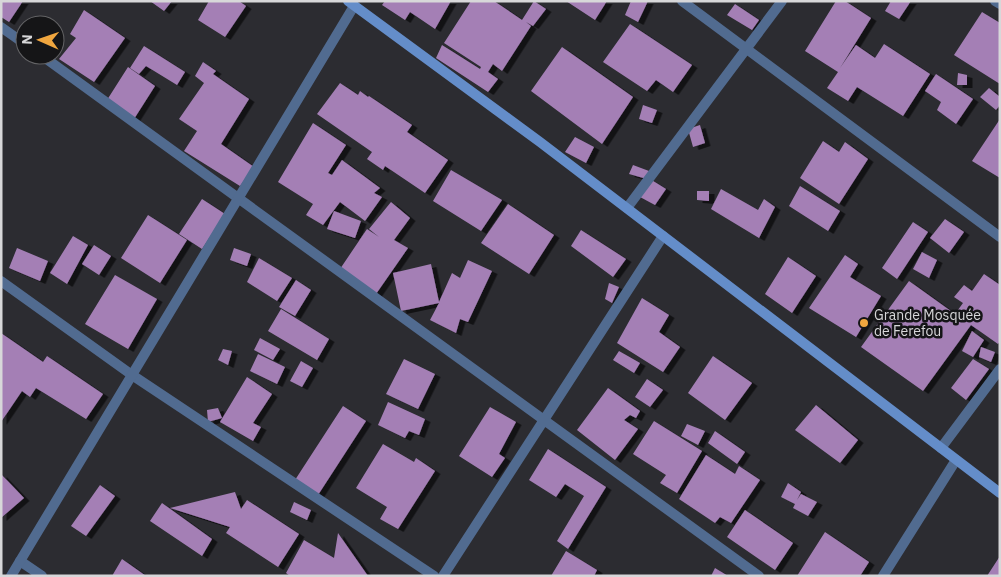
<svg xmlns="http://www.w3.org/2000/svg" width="1001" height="577" viewBox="0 0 1001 577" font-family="'IBM Plex Sans',sans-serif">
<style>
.building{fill:#a47fb5;filter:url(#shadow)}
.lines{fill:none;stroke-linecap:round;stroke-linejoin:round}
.minor{stroke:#516b90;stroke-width:10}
.tertiary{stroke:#516b90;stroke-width:10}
.secondary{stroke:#648dc9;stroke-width:10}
.poi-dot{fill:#f0a63f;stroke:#151517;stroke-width:2}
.labels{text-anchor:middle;stroke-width:5;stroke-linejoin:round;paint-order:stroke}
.poi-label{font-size:14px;fill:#d7d7d9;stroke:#151517;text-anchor:start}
</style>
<defs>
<filter id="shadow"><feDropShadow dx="5.5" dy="3" stdDeviation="0" flood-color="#0009"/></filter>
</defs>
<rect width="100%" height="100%" fill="#2c2c31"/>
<path class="building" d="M1 1H23L9 22 1 17Z
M150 1H172L164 11Z
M209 1H239L246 6 225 37 198 20Z
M385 1H451L435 29 410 12 405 20 382 5Z
M471 1H494L522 20 534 1 546 9 533 26 526 22 531 26 502 71 493 64 488 72 498 79 488 92 436 58 442 45 480 69 481 67 444 43Z
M566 1H607L595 20Z
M631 1H648L638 22 625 15Z
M836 1H845L871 18 840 68 856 45 875 58 884 44 930 74 903 116 857 87 848 101 827 88 838 72 805 51Z
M891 1H911L899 19 885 11Z
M735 4 759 20 752 30 727 15Z
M84 10 125 38 94 82 59 59 76 38 70 34Z
M982 12 1000 23V84L954 55Z
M630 24 692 65 673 92 656 80 647 91 603 62Z
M144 46 185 72 177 85 146 66 139 74 130 68Z
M562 47 633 97 602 144 531 91Z
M203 62 216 71 213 74 249 99 221 144 254 167 240 186 184 151 197 131 179 119 204 83 195 76Z
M128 67 155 86 134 119 107 100Z
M958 73 967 75V85H957Z
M936 74 973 99 956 124 937 110 941 102 925 91Z
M340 83 358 95 360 91 368 97 369 96 412 125 407 132 448 160 425 193 385 166 383 170 367 159 372 152 317 114Z
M989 88 1000 97V105L996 110 980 97Z
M643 105 657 110 652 123 639 119Z
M1000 119V178L972 161Z
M313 123 346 145 328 173 332 175 342 160 380 188 374 193 382 197 365 221 340 202 323 225 306 215 313 204 278 182Z
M700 125 705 143 693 147 688 129Z
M575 137 594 147 586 163 565 152Z
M823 141 839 152 845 142 868 159 839 204 800 178Z
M633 165 649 171 647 179 629 174Z
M451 170 502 200 481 231 433 201Z
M650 179 666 189 655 205 640 197Z
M800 186 840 211 828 231 789 206Z
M721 189 758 210 764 199 775 207 759 238 711 209Z
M697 191H709V201L697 200Z
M202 199 225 214 202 249 179 234Z
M391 202 410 218 394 240 408 248 376 294 340 269 367 229 379 237 369 229Z
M508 204 554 235 529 274 481 243Z
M334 211 361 221 355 238 327 229Z
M148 215 187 240 160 283 121 258Z
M945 219 964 232 949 253 930 238Z
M913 222 928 232 897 279 882 268Z
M581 230 626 259 613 277 571 246Z
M73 236 88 245 67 284 50 273Z
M94 245 111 256 99 275 82 264Z
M17 248 48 261 40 281 9 268Z
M234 248 251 254 247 266 230 260Z
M922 252 937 260 929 278 913 269Z
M845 255 858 264 850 277 881 296 856 337 809 308Z
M788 257 816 276 792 313 765 294Z
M259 258 292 278 277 301 247 282Z
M468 260 492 271 468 322 460 319 456 333 430 320 439 303 401 311 393 273 431 264 439 302 452 273 460 278Z
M984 274 1000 285V341L998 344 971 325 923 391 861 347 909 281 955 314 963 303 954 297 964 285 972 291Z
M115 275 157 299 128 349 85 324Z
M296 280 311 290 295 316 279 307Z
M609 283 619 287 612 303 605 299Z
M642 298 669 315 659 332 680 347 663 372 617 343Z
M281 309 329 339 317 360 268 331Z
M972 331 984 340 973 357 962 351Z
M1 333 43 362 47 356 103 394 86 419 36 388 30 397 22 391 1 422Z
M260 338 280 349 273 360 254 350Z
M981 347 995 352 991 362 979 357Z
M223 349 232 351 228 365 218 360Z
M619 351 640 363 634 373 613 360Z
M258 354 285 367 277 384 250 371Z
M713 356 752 383 725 420 688 393Z
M404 359 435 374 418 409 386 394Z
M973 359 989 369 966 400 951 388Z
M301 361 313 368 302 387 290 381Z
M247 377 272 394 253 423 261 427 253 441 220 422Z
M647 379 663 390 650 407 635 397Z
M608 388 640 411 636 418 630 415 624 420 638 429 615 460 577 430Z
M388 402 425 419 419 435 409 431 405 438 378 425Z
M816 405 858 440 840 463 795 430Z
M343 406 366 421 318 495 295 480Z
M490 407 516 422 499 454 505 458 492 477 459 456Z
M218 408 222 418 208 422 207 410Z
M654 421 702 451 677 493 660 483 666 475 633 454Z
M687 424 705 431 698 445 681 436Z
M715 431 745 452 737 464 708 443Z
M383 444 414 462 416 458 435 471 398 529 380 519 387 507 356 488Z
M548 449 606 487 568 549 557 541 584 496 565 484 556 497 529 480Z
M706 455 735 474 739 466 760 480 731 523 720 517 715 523 679 499Z
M1 474 24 498 1 518Z
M788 483 801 492 797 500 801 494 817 502 808 516 793 508 795 504 781 497Z
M100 485 115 496 86 536 71 526Z
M235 492 241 509 247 500 299 534 278 567 226 533 230 527 170 508Z
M294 502 311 510 307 520 290 512Z
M162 503 212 539 202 556 150 521Z
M745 510 793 543 775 570 727 537Z
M825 532 869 562 860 576H797Z
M338 533 368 576H290L286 573 304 540 334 558Z
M566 551 597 570 594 576H551Z
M1000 556V576H987Z
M122 559 146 576H112Z
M715 568 728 576H711Z"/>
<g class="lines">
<path class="minor" d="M682 1 1000 237
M995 1 1000 4
M1 27 25 44
M41 55 759 576
M627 208 782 1
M1 281 132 375 434 576
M941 448 1000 369
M20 561 42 576
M443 576 663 236
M883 576 956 460"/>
<path class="tertiary" d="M11 576 354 6"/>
<path class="secondary" d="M348 1 540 142 1000 493"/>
</g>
<circle class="poi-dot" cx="864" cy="323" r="5"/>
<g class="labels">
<g class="poi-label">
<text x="874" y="320">Grande Mosquée<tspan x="874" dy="16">de Ferefou</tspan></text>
</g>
</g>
<rect width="1001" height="577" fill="none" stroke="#d7d7d9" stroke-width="5"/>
<g transform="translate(40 40) rotate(272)"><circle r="24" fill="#151517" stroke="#636365"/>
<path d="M0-4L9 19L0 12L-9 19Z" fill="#f0a63f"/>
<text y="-8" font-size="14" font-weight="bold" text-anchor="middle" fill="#d7d7d9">N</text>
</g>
</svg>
